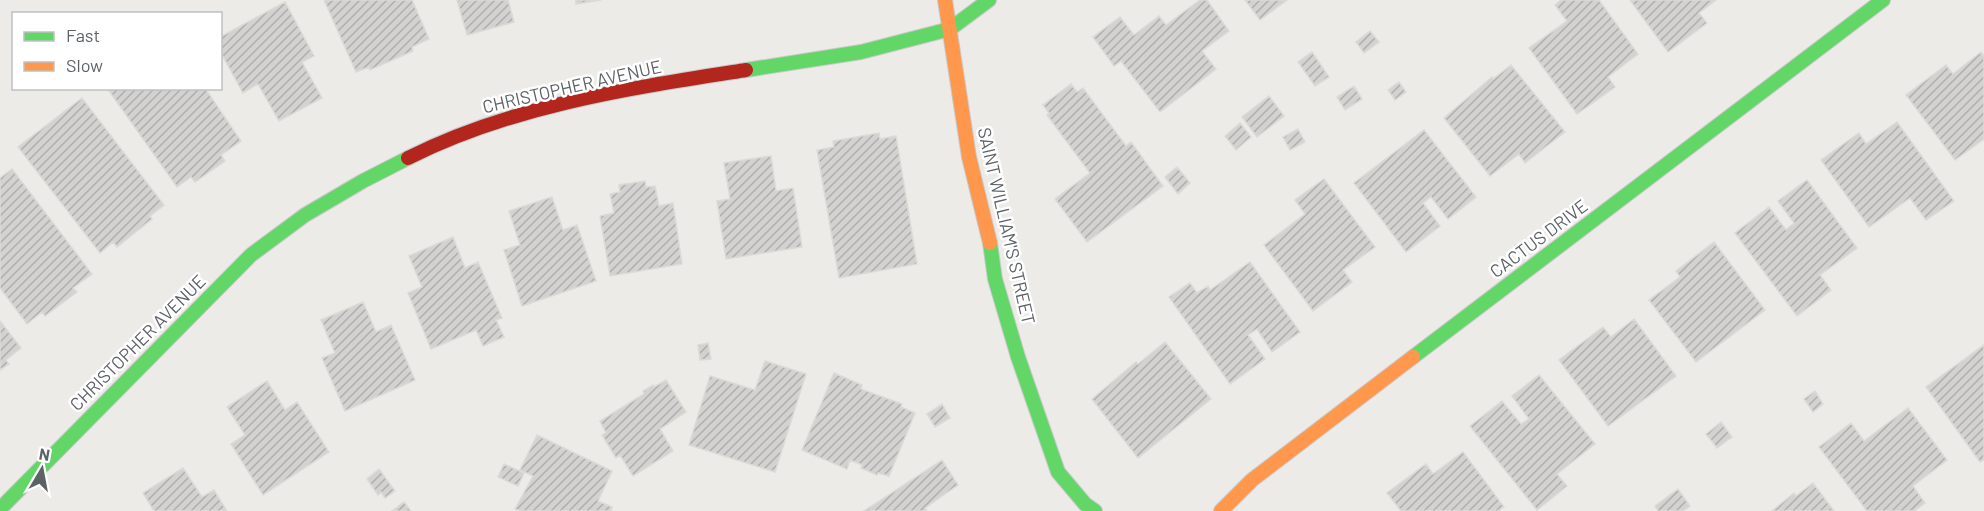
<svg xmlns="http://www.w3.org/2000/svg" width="1984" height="511" viewBox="0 0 1984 511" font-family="Barlow,sans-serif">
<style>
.building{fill:url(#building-hatch);stroke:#dcdad6;stroke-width:1.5}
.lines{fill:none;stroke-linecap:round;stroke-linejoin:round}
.fast-casing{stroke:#c9caca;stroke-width:16}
.slow-casing{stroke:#c9caca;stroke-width:16}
.jam-casing{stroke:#c9caca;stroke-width:16}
.fast{stroke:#63d668;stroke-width:14}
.slow{stroke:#ff974d;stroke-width:14}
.jam{stroke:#b3261e;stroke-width:14}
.labels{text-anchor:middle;stroke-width:5;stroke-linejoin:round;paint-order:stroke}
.street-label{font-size:18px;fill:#5c6266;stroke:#fff}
</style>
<defs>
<pattern id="building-hatch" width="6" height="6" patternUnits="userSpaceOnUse" patternTransform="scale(1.5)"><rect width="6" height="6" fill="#d4d2d0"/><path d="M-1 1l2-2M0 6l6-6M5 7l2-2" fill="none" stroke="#afaead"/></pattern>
</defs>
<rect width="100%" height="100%" fill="#edebe7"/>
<path class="building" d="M324 0H412L429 39 412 47 413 51 370 70 369 67 356 72Z
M457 0H508L514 22 467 35Z
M576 0H601L576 4Z
M1200 0H1207L1229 31 1202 51 1216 69 1160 112 1121 61 1114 66 1093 37 1120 17 1134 35 1159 16 1166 25Z
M1245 0H1287L1260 20Z
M1561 0H1599L1638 54 1608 77 1615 87 1577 114 1529 48 1567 21 1555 5Z
M1630 0H1716L1699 13 1707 23 1668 52Z
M285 2 314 56 302 62 322 98 279 121 258 84 243 93 220 51V37Z
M1370 31 1379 42 1364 53 1356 42Z
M1312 52 1329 77 1315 86 1298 62Z
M1981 52 1984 56V139L1955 160 1906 95 1946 65 1953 74Z
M1511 65 1565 132 1525 163 1519 154 1490 176 1444 118 1492 77 1493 79Z
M1399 82 1406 92 1395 100 1388 90Z
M1071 84 1077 92 1083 88 1126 146 1131 142 1163 186 1087 242 1055 199 1090 173 1047 115 1049 113 1043 105Z
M1354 86 1362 99 1345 110 1337 97Z
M107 88H205L241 141 221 155 225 161 195 182 191 177 177 187Z
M1269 96 1284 116 1257 137 1242 117Z
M82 98 164 205 150 216 152 219 117 247 113 242 100 253 18 147Z
M1897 122 1954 201 1926 220 1910 198 1869 227 1821 160 1859 133 1866 144Z
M1240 123 1251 137 1236 150 1225 136Z
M1298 129 1305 142 1290 150 1283 137Z
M1424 130 1476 197 1448 219 1431 197 1423 203 1440 226 1406 252 1354 183Z
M879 133 880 139 896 136 917 264 839 278 817 150 834 147 833 141Z
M771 156 776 191 793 188 802 247 726 259 717 201 730 199 724 163Z
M1177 167 1190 183 1178 194 1165 177Z
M12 169 92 274 73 288 77 292 45 316 42 312 27 324 0 288V178Z
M1324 179 1375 247 1343 270 1352 282 1313 311 1264 245 1305 214 1295 200Z
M1807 180 1857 248 1820 275 1831 290 1797 316 1735 233 1769 207 1786 230 1794 223 1778 201Z
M645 181 646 187 655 186 659 206 673 203 682 264 610 276 600 216 614 213 610 194 620 192 619 185Z
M552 197 563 230 577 225 596 281 522 306 504 250 520 245 509 211Z
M453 237 465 268 478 262 502 318 496 320 504 337 483 346 476 330 431 349 408 293 422 287 409 256Z
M1714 242 1765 310 1696 362 1649 300 1680 277 1676 271Z
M1250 262 1300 332 1272 352 1257 329 1248 335 1265 359 1230 384 1169 297 1190 283 1197 293 1208 286 1210 290Z
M363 302 376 332 391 325 415 380 345 411 322 358 335 353 321 320Z
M1634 319 1676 376 1608 426 1559 360 1603 327 1611 337Z
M0 321 21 348 6 360 9 364 0 370Z
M1165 342 1211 399 1138 458 1092 399 1136 362 1138 364Z
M708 343 711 359 700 360 698 345Z
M1984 345V460L1980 462 1926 387Z
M765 361 806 374 775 472 689 445 710 376 755 390Z
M834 373 862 385 861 389 902 404 901 407 915 413 889 476 878 473 877 475 861 468 862 465 850 460 847 469 802 450Z
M1539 375 1595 444 1557 474 1567 486 1537 510 1470 426 1502 401 1521 424 1529 419 1512 396Z
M666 380 686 412 660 429 673 451 633 476 620 455 616 458 602 435 606 433 600 421 644 394 643 391 653 385 654 387Z
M267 381 285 410 297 402 329 452 263 495 231 444 245 435 227 407Z
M1815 391 1823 404 1813 412 1804 399Z
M942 404 950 418 935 427 927 414Z
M1908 408 1947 460 1913 486 1925 503 1914 511H1867L1819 447 1851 423 1864 441Z
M1721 422 1732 437 1717 448 1706 434Z
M537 435 612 471 598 501 612 507 611 511H520L515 509 533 476 520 470Z
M1463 452 1504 507 1498 511H1401L1387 493 1426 464 1433 474Z
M942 460 958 485 925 508 927 511H864Z
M504 464 524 473 518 486 498 477Z
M183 468 202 497 214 490 227 511H154L143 493Z
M379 469 395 491 385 498 381 492 378 495 367 479Z
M1813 483 1834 511H1772L1794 493 1796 496Z
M1678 489 1690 506 1683 511H1658L1655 506Z
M404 502 411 511H392Z"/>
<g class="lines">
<defs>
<path id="fast" d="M746 70 861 52 950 29 989 0
M990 243 995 279 1018 357 1058 472 1085 504 1095 511
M1413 357 1883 0
M0 509 251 255 305 215 363 181 408 158"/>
<path id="slow" d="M945 0 969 157 990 243
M1221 511 1252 480 1413 357"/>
<path id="jam" d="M408 158C513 105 631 88 746 70"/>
</defs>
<use href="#fast" class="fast-casing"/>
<use href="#slow" class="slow-casing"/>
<use href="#jam" class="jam-casing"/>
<use href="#fast" class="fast"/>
<use href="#slow" class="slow"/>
<use href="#jam" class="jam"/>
</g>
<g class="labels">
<g class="street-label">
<text transform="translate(572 87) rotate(-13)" y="6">CHRISTOPHER AVENUE</text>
<text transform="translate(1006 226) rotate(77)" y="6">SAINT WILLIAM'S STREET</text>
<text transform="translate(1539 239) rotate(-37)" y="6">CACTUS DRIVE</text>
<text transform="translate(138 343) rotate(-45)" y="6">CHRISTOPHER AVENUE</text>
</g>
</g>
<rect x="12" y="12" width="210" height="78" fill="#ffffff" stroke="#bec0c2" stroke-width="1.5"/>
<rect x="24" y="32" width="30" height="9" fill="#63d668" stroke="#bec0c2" stroke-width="1.5"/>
<text x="66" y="42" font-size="18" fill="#5c6266">Fast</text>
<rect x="24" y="62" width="30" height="9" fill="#ff974d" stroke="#bec0c2" stroke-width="1.5"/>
<text x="66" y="72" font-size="18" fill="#5c6266">Slow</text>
<g transform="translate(42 469) rotate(10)" stroke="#ffffff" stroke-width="4.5" paint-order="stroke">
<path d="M0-4.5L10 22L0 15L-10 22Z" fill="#5c6266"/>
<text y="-9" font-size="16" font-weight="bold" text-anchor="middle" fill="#5c6266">N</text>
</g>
</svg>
